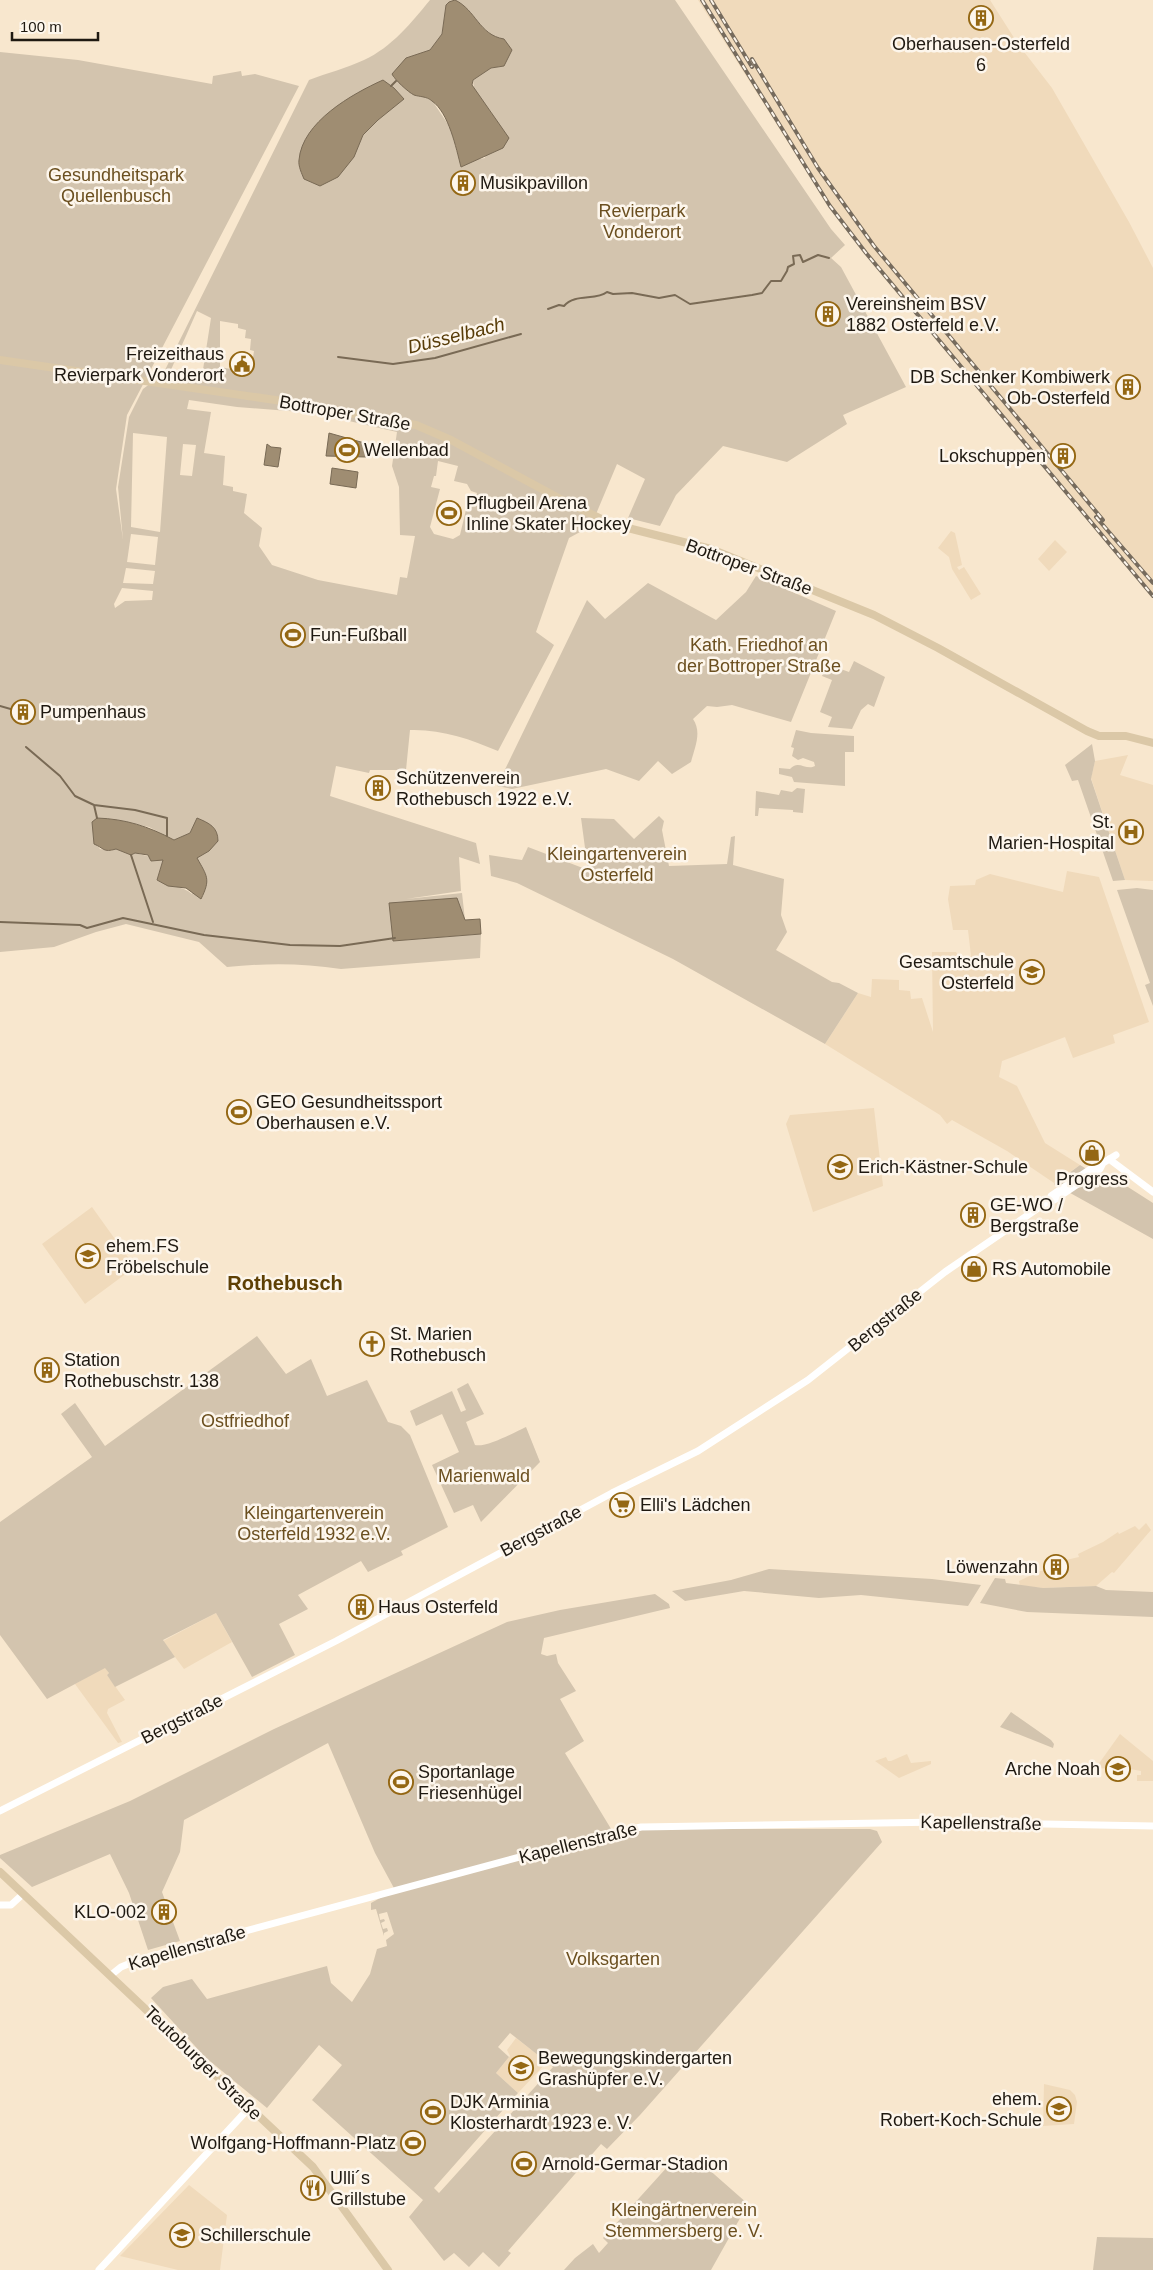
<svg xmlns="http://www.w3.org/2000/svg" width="1153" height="2270" viewBox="0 0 1153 2270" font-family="Helvetica,sans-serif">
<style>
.built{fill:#f0dabb}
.green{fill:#d3c4ae;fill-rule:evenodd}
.water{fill:#9f8d72;stroke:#796a55}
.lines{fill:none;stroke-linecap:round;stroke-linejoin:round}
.stream{stroke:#796a55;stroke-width:2}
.tertiary{stroke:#fff;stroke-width:7}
.secondary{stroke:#dbc8a7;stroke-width:8}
.rail-casing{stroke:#766b5d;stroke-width:4}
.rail{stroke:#fdf6ec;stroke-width:2;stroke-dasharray:5.5;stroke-linecap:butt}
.labels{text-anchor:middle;stroke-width:5;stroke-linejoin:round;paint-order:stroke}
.poi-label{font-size:18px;fill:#1f1911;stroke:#fdf6ec;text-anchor:start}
.park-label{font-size:18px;fill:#6b4f1f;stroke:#fdf6ec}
.street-label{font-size:18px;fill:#1f1911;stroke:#fdf6ec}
.water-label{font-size:19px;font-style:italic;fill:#583c08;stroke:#fdf6ec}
.quarter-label{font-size:20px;font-weight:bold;fill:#5e4005;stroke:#fdf6ec}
</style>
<rect width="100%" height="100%" fill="#f8e7ce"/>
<path class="built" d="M698 0H990L1018 44 1052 88 1129 222 1153 268V597L960 368 831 210Z
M951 531 955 533 962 565 957 567 959 570 964 567 981 594 971 600 952 569 949 557 938 548Z
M1055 540 1067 552 1049 571 1038 559Z
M1128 755 1120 775 1153 785V881L1125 880 1091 778 1095 761Z
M1067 871 1099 877 1149 1022 1113 1035 1115 1043 1073 1058 1065 1037 1002 1061 999 1077 1017 1086 1045 1143 1080 1165 1054 1183 1007 1151 952 1120 947 1124 940 1115 825 1044 858 993 871 997 872 979 899 980V990L910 991 911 999 922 998 933 1032 932 952H956L959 957 971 956 968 930H953L948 899 950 886 975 885 976 880 990 874 1063 892Z
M874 1108 883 1186 813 1212 786 1124 790 1115Z
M92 1207 135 1267 85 1304 42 1244Z
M1146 1523 1151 1530 1114 1573 1112 1572 1096 1586 1043 1588 1020 1586 1019 1581 1040 1571 1049 1570 1048 1564 1079 1557 1078 1554 1103 1542 1118 1532 1119 1534 1135 1526 1139 1530Z
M216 1613 232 1642 184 1669 163 1641Z
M105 1667 109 1673 107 1675 125 1700 108 1709 107 1713 122 1742 118 1743 75 1684Z
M1120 1734 1153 1761V1781H1137V1775H1141V1771L1125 1768V1764H1109L1108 1768 1095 1769Z
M907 1754 911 1763 931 1761V1764L899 1778 875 1761 886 1757 888 1761H891Z
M516 2038 547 2062 518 2093 496 2073 510 2056 507 2050Z
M1044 2084 1070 2090 1075 2095 1077 2102 1074 2124 1043 2126Z
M189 2185 227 2215 220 2270H178L120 2256Z"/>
<path class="green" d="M430 0H675L831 229 845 245 831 258 841 267 906 387 843 415 847 424 787 462 723 446 676 495 660 526 628 518 645 479 617 464 591 526 569 538 536 632 554 645 498 751C470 739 441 729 410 730L406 770H370L369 773 336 766 330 796 476 843 480 864 459 857 461 891 406 899 462 893 465 920 394 941 481 934 480 958 341 969C303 963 266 963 227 967L199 942 126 924 96 932 54 947 0 952V52L78 60 212 84 213 76 241 71 242 76 255 74 299 86 127 415 116 489 123 540 118 487 129 417 143 389 163 374 309 80C327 73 347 68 364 60 392 47 411 23 430 0ZM446 6 468 10 475 20 494 38 504 66 491 68 473 80 474 90 492 113 485 158 474 160 461 167 450 127 433 102 421 95H414L393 77 430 50 442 34ZM197 311 211 318 202 376 170 372ZM220 321 238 324V328L246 330 245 338 251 339 250 350 254 351 251 370H247L246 372 220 367ZM189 400 237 407 314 413 397 432 392 466 399 487 400 535 415 536 407 578 400 577 397 595 318 580 272 565 259 546 262 528 244 513 247 494 233 491V487L223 485 225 456 204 453 211 412 187 409ZM133 433 167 437 160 532 131 527ZM183 444 196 445 192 476 180 475ZM438 461 458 466 454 481 467 484 471 491 477 493 475 498 469 497 460 535 453 539 434 534 430 527 440 489 431 487 434 476H436ZM131 534 158 537 155 565 127 562ZM126 568 155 571 153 584 123 583ZM122 588 153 591 152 600 125 601 115 608 114 604ZM110 819 149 827 174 840 190 833 209 851 196 858 192 894C183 886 168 886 157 880L163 860 135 853 131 855 116 849 110 851 100 849 97 845Z
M756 576 836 611 791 722 732 705 717 707 707 706 693 719C702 732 695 747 691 762L672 774 658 761 639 781 606 769 512 789 497 786 587 600 605 619 648 583 716 620 746 592Z
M854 661 885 677 874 707 868 704 861 710 852 729 828 727 832 717 820 712 832 680 822 676 827 664 849 672Z
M796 730 811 733 854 736V752H845V786L794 782 792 777 779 774V768L790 769C798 759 806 771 815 766L814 762 803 758 798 760 792 756 794 748 791 747Z
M1092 744 1095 761 1091 779 1125 880 1113 881 1078 780 1072 781 1065 765Z
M797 788 805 789 803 813 793 812V810L759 808 758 816H755L756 791 779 795 781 790 792 792Z
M659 816 664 821 662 830 669 866 727 864 731 837 735 836 733 865 784 879 781 915 787 932 776 950 832 982 839 983 858 993 825 1044 673 959 517 883 491 876 489 855 522 860 528 847 588 870 581 818 614 819 634 839Z
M1137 888 1153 890V1006L1145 985 1150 983 1117 890Z
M1080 1165 1105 1180H1117L1153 1203V1239L1054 1184Z
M257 1336 286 1374 311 1359 327 1396 367 1380 388 1422 401 1426 410 1435 448 1527 401 1551 403 1555 368 1572 361 1561 298 1595 308 1609 279 1624 295 1655 252 1677 216 1613 163 1640 175 1657 115 1687 107 1675 109 1673 105 1668 47 1699 0 1635V1522L92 1457 61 1414 75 1403 105 1446Z
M468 1383 484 1414 466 1422 475 1445C486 1448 515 1432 526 1427L540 1462 481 1522 473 1505 454 1513 432 1465 459 1452 442 1414 416 1426 410 1411 452 1391 461 1412 466 1410 457 1389Z
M769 1569 932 1579 981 1585 968 1606 861 1595 819 1598 744 1591 685 1601 672 1591 731 1580Z
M995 1578 1005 1579 1006 1583 1043 1588 1096 1586 1106 1590 1153 1592V1617L1027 1612 980 1603Z
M655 1594 669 1604 670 1608 544 1638 541 1654 547 1656 556 1654 558 1663 576 1691 560 1699 584 1741 565 1753 616 1837 646 1829H870L877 1831 882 1842 640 2115 607 2149 601 2144 508 2251 511 2253 499 2267 483 2252 469 2267 454 2253 444 2261 409 2217 423 2200 312 2100 342 2065 319 2045 267 2108 205 2057 151 1998 163 1987 192 1979 207 1999 327 1966 331 1983 352 2002 370 1974 377 1949 387 1946 386 1940 394 1934 387 1912 379 1914 380 1920 384 1919 385 1921 381 1923 383 1929 387 1928 388 1931 384 1933V1936L376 1909 371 1910V1903L395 1890 375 1853 328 1743 184 1820 180 1852 162 1892 180 1941 148 1950 129 1893 110 1854 32 1887 0 1858V1855L130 1801 274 1729 507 1622 560 1610ZM510 2033 553 2067 439 2193 434 2188 518 2093 496 2073 509 2057 498 2047Z
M1011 1712 1051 1740 1054 1744 1053 1748 1000 1727Z
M698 2160 748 2204 711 2270H564L575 2258 593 2244 599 2253 608 2243 603 2238 669 2165Z
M1097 2237 1153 2238V2270H1093Z"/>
<path class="water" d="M455 0C476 10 479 35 504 39L512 50 504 66 491 68 473 80 472 85 509 138 503 148 461 167C456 148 449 113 432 101 426 96 420 97 414 95 408 92 394 79 392 74L406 58 430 50 442 34 446 5 449 2Z
M383 80 394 88 404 99 378 120 363 135 354 157 338 177 320 186 304 179C302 174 298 166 299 160 302 122 352 94 383 80Z
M329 433 368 444 366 457 326 456Z
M267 444 271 447 281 448 278 467 264 465Z
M332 468 358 472 356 488 330 484Z
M97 818C125 819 148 826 174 840L190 833 197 818C209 823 218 827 218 841L209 851 197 858C207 876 211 879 201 899L186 888 168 886 157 880 163 860 151 861 148 855 135 853 131 855 116 849C103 853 104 848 94 844L92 822Z
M457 898 465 920 480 919 481 934 393 941 389 903Z"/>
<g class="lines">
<path class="stream" d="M391 86 396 81
M548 309 559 305 564 306C575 293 596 301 607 292L613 294 632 293 659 298 675 295 690 304 752 295 762 293 771 281H781L787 271 788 267 794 264 793 256 800 255 803 262 818 255 829 258
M338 357 393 364 435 358 521 334
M0 706 21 712
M26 747 60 776 75 796 94 805 97 818
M94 805 135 810 167 818V836
M131 855 153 922
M0 922 80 925 87 928 123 918 204 935 290 945 340 946 395 938"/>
<path class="tertiary" d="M1109 1159 1153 1192
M1050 1200 1051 1196 1098 1164 1103 1163 1116 1155
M0 1811 336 1641 612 1493 698 1451 808 1380 945 1272 1050 1200H1054L1100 1169 1103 1163
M0 1905H11L23 1894
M111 1975 121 1967 138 1960 557 1847 641 1827 940 1822 1153 1826
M99 2270 249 2108"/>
<path class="secondary" d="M0 360 289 402 416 425 451 440 566 502 612 524 711 549 874 615 938 648 1087 731 1099 736H1126L1153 743
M0 1872 313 2167 388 2270"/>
<defs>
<path id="rail" d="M702 0 830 206 866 253 1153 596
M711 0 752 67
M752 59 818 168 874 246 1103 520
M1096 517 1153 583"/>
</defs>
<use href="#rail" class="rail-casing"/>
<use href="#rail" class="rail"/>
</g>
<defs>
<symbol id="building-ring" viewBox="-11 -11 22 22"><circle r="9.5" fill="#fdf6ec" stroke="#946713" stroke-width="1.5"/><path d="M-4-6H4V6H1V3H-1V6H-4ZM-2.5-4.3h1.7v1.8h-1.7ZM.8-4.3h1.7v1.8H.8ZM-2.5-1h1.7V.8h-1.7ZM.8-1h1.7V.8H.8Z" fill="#946713"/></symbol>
<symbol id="civic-ring" viewBox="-11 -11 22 22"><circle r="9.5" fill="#fdf6ec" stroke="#946713" stroke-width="1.5"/><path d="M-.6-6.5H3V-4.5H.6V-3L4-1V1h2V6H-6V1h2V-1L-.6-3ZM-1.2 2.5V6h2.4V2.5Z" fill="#946713"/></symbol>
<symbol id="stadium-ring" viewBox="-11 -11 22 22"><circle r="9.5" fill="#fdf6ec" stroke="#946713" stroke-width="1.5"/><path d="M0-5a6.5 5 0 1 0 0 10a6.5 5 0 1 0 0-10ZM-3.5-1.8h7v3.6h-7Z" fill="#946713"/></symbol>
<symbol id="hospital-ring" viewBox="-11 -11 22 22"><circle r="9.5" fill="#fdf6ec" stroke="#946713" stroke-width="1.5"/><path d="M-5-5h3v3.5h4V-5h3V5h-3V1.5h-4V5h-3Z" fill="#946713"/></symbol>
<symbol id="school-ring" viewBox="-11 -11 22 22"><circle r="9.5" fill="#fdf6ec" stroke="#946713" stroke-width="1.5"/><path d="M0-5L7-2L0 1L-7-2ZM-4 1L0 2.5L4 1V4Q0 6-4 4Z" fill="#946713"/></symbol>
<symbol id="shop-ring" viewBox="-11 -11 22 22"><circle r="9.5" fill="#fdf6ec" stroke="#946713" stroke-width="1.5"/><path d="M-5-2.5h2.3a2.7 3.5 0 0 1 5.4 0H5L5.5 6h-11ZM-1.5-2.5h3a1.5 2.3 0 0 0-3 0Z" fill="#946713"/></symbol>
<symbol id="church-ring" viewBox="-11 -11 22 22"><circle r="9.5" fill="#fdf6ec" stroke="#946713" stroke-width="1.5"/><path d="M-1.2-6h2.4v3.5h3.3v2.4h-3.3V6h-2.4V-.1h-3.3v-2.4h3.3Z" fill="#946713"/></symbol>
<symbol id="supermarket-ring" viewBox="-11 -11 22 22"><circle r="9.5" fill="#fdf6ec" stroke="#946713" stroke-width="1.5"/><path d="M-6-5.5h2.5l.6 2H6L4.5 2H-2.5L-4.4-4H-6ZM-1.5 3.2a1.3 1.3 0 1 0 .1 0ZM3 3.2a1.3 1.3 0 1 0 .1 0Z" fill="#946713"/></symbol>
<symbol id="restaurant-ring" viewBox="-11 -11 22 22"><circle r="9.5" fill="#fdf6ec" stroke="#946713" stroke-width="1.5"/><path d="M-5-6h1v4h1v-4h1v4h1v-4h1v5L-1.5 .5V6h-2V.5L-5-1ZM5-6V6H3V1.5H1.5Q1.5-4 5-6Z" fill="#946713"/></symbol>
</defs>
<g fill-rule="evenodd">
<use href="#building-ring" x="967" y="4" width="28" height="28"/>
<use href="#building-ring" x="449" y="169" width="28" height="28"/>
<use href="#building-ring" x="814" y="300" width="28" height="28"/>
<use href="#civic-ring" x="228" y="350" width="28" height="28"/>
<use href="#building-ring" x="1114" y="373" width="28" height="28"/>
<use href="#stadium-ring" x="333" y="436" width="28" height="28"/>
<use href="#building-ring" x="1049" y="442" width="28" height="28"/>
<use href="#stadium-ring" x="435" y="499" width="28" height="28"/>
<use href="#stadium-ring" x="279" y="621" width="28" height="28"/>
<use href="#building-ring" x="9" y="698" width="28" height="28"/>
<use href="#building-ring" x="364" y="774" width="28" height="28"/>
<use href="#hospital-ring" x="1117" y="818" width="28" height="28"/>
<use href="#school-ring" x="1018" y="958" width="28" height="28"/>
<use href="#stadium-ring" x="225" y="1098" width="28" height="28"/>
<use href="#shop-ring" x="1078" y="1139" width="28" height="28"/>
<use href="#school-ring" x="826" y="1153" width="28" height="28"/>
<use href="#building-ring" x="959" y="1201" width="28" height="28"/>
<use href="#school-ring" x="74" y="1242" width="28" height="28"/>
<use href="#shop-ring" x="960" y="1255" width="28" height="28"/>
<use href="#church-ring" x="358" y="1330" width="28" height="28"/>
<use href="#building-ring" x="33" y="1356" width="28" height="28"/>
<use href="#supermarket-ring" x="608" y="1491" width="28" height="28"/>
<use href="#building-ring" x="1042" y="1553" width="28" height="28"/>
<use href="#building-ring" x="347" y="1593" width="28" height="28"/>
<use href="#school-ring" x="1104" y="1755" width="28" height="28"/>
<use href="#stadium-ring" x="387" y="1768" width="28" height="28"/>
<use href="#building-ring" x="150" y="1898" width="28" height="28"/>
<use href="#school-ring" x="507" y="2054" width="28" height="28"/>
<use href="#school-ring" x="1045" y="2095" width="28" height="28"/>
<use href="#stadium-ring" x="419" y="2098" width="28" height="28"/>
<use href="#stadium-ring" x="399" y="2129" width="28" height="28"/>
<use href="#stadium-ring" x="510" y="2150" width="28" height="28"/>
<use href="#restaurant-ring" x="299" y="2174" width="28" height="28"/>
<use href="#school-ring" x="168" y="2221" width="28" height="28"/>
</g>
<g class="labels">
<g class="poi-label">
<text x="981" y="50" text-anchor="middle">Oberhausen-Osterfeld<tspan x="981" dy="21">6</tspan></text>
<text x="480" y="189">Musikpavillon</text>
<text x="846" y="310">Vereinsheim BSV<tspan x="846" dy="21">1882 Osterfeld e.V.</tspan></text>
<text x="224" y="360" text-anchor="end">Freizeithaus<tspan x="224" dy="21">Revierpark Vonderort</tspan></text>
<text x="1110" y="383" text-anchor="end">DB Schenker Kombiwerk<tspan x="1110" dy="21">Ob-Osterfeld</tspan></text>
<text x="364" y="456">Wellenbad</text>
<text x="1046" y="462" text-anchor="end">Lokschuppen</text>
<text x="466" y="509">Pflugbeil Arena<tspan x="466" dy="21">Inline Skater Hockey</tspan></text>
<text x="310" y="641">Fun-Fußball</text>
<text x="40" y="718">Pumpenhaus</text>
<text x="396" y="784">Schützenverein<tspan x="396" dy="21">Rothebusch 1922 e.V.</tspan></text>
<text x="1114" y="828" text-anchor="end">St.<tspan x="1114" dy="21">Marien-Hospital</tspan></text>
<text x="1014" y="968" text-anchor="end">Gesamtschule<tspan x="1014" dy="21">Osterfeld</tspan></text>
<text x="256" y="1108">GEO Gesundheitssport<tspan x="256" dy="21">Oberhausen e.V.</tspan></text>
<text x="858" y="1173">Erich-Kästner-Schule</text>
<text x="1092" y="1185" text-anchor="middle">Progress</text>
<text x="990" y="1211">GE-WO /<tspan x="990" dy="21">Bergstraße</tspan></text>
<text x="106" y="1252">ehem.FS<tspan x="106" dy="21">Fröbelschule</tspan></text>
<text x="992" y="1275">RS Automobile</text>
<text x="390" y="1340">St. Marien<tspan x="390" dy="21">Rothebusch</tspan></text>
<text x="64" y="1366">Station<tspan x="64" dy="21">Rothebuschstr. 138</tspan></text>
<text x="640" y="1511">Elli's Lädchen</text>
<text x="1038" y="1573" text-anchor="end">Löwenzahn</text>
<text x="378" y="1613">Haus Osterfeld</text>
<text x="1100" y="1775" text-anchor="end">Arche Noah</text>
<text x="418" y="1778">Sportanlage<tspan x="418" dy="21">Friesenhügel</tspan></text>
<text x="146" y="1918" text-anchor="end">KLO-002</text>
<text x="538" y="2064">Bewegungskindergarten<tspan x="538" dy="21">Grashüpfer e.V.</tspan></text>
<text x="1042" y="2105" text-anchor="end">ehem.<tspan x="1042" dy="21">Robert-Koch-Schule</tspan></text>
<text x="450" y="2108">DJK Arminia<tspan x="450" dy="21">Klosterhardt 1923 e. V.</tspan></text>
<text x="396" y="2149" text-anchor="end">Wolfgang-Hoffmann-Platz</text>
<text x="542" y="2170">Arnold-Germar-Stadion</text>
<text x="330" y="2184">Ulli´s<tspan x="330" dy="21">Grillstube</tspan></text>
<text x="200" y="2241">Schillerschule</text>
</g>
<g class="park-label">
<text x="116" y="181">Gesundheitspark<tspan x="116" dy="21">Quellenbusch</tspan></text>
<text x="642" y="217">Revierpark<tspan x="642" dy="21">Vonderort</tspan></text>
<text x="759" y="651">Kath. Friedhof an<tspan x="759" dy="21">der Bottroper Straße</tspan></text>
<text x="617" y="860">Kleingartenverein<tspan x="617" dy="21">Osterfeld</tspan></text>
<text x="245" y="1427">Ostfriedhof</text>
<text x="484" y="1482">Marienwald</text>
<text x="314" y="1519">Kleingartenverein<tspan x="314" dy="21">Osterfeld 1932 e.V.</tspan></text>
<text x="613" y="1965">Volksgarten</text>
<text x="684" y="2216">Kleingärtnerverein<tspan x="684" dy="21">Stemmersberg e. V.</tspan></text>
</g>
<g class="street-label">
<text transform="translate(345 413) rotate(10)" y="6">Bottroper Straße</text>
<text transform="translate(749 567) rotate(20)" y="6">Bottroper Straße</text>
<text transform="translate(885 1320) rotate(-39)" y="6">Bergstraße</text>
<text transform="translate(541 1531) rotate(-28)" y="6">Bergstraße</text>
<text transform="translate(182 1719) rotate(-27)" y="6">Bergstraße</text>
<text transform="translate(981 1823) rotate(1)" y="6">Kapellenstraße</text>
<text transform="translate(578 1843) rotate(-14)" y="6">Kapellenstraße</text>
<text transform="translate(187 1948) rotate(-16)" y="6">Kapellenstraße</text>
<text transform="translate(203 2063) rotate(44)" y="6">Teutoburger Straße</text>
</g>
<g class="water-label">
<text transform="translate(456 335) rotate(-14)" y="7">Düsselbach</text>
</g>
<g class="quarter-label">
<text x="285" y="1290">Rothebusch</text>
</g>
</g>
<path d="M12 32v8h86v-8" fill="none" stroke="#1f1911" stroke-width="2.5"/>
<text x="20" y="32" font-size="15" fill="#1f1911" stroke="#fdf6ec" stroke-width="4" paint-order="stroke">100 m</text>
</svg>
